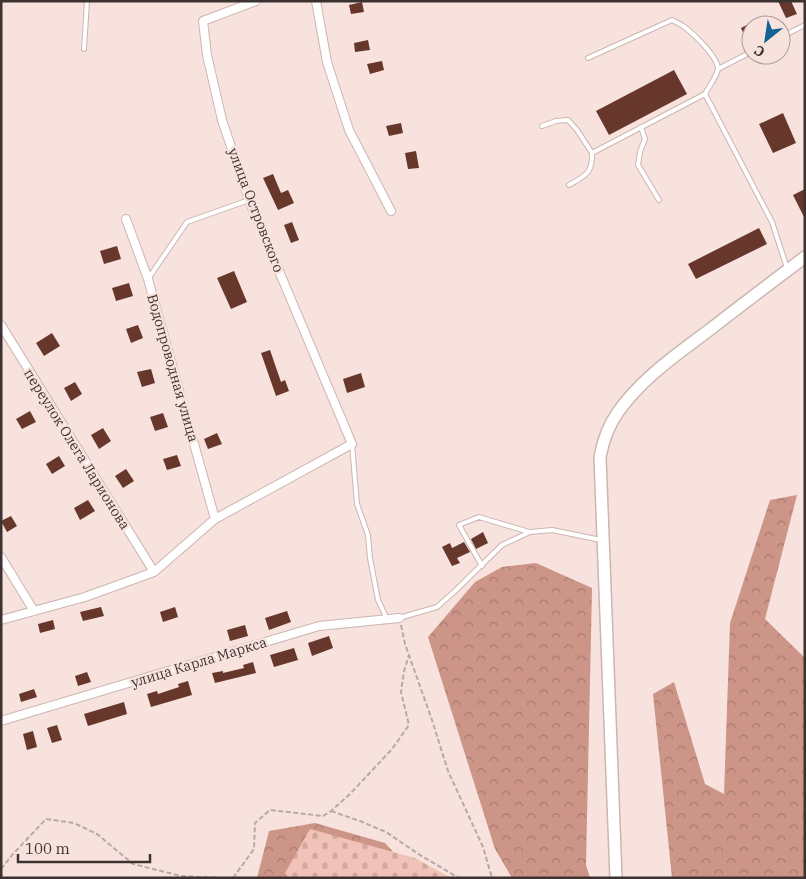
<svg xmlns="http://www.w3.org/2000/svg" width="806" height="879" viewBox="0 0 806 879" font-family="'IBM Plex Serif',serif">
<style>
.forest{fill:url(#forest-crowns)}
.cemetery{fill:url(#cemetery-stones)}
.building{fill:#67372c}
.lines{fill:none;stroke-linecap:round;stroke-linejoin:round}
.service-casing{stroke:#ccb6b1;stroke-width:6}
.minor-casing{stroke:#ccb6b1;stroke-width:10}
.secondary-casing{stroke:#ccb6b1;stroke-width:14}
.path{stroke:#baa8a4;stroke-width:2;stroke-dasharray:5 2.5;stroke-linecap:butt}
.service{stroke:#fff;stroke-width:4}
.minor{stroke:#fff;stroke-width:8}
.secondary{stroke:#fff;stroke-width:11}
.labels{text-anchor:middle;stroke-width:5;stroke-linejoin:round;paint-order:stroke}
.street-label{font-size:14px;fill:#3c3331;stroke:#f8e2dd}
</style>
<defs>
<pattern id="forest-crowns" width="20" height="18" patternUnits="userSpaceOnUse" patternTransform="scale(1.25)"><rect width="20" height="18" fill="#cd9587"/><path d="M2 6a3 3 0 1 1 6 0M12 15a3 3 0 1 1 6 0" fill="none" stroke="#a87a6f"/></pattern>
<pattern id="cemetery-stones" width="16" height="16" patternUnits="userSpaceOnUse" patternTransform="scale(1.25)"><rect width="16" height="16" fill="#f1c3b8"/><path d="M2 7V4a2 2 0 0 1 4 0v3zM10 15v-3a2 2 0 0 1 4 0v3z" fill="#d0a89f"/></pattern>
</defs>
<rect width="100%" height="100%" fill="#f8e2dd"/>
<path class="forest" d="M797 495 765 619 805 658V878H672L653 694 674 682 705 784 724 794 730 623 770 500Z
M536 563 592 588 586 865 590 878H512L495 849 428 637 475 582 502 567Z
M315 823 385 843 417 878H257L269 831Z"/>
<path class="cemetery" d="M310 829 415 858 451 878H289L285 873Z"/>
<path class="building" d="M778 1H791L797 14 786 18Z
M362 2 364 12 351 14 349 5Z
M764 16 769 25H751V36L746 39 741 28Z
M368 40 370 50 355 52 354 43Z
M382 61 384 70 370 74 367 64Z
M674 70 687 94 609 135 596 111Z
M783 113 796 143 773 153 759 124Z
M401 123 403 133 389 136 386 126Z
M416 151 419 168 408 169 405 153Z
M273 174 281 193 288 190 294 203 278 210 263 178Z
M805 189V219L793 195Z
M292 222 299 240 291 243 284 225Z
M759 228 767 244 696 279 688 264Z
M117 246 121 259 104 264 100 251Z
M234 271 247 302 231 309 217 278Z
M129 283 133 296 116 301 112 288Z
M138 325 143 338 131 343 126 329Z
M52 333 60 346 44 356 36 343Z
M270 350 281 382 285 380 289 391 276 396 261 353Z
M151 369 155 383 142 387 137 372Z
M361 373 365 387 347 393 343 379Z
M75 382 82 394 71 401 64 388Z
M30 411 36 422 22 429 16 419Z
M163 413 168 427 155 431 150 417Z
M103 428 111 441 99 449 91 435Z
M217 433 222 444 208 449 204 439Z
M177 455 181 466 167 470 163 459Z
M59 456 65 466 52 474 46 464Z
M126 469 134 481 123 488 115 476Z
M88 500 95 511 80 520 74 508Z
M11 516 17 526 7 532 1 521Z
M483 532 488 543 476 549 471 539Z
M464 542 470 552 457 558 460 563 452 566 442 547 450 543 452 548Z
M101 607 104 616 83 621 80 612Z
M175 607 178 617 163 622 160 612Z
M287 611 291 622 269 630 265 618Z
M53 620 55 629 40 633 38 624Z
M245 625 248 636 230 641 227 630Z
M329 636 333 648 312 656 308 643Z
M294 648 298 660 274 667 270 655Z
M253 662 256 673 215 683 212 673 223 671V673L244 668 243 665Z
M87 672 91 682 78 686 75 676Z
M188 681 192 695 151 707 147 694 157 691 158 694 179 687 178 684Z
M34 689 37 697 21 702 19 694Z
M124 702 127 714 88 726 84 714Z
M57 725 62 740 52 743 47 728Z
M33 731 37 747 27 750 23 734Z"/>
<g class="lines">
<defs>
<path id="service" d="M781 37 805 25
M84 49 87 1
M718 69 751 52
M705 94 772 222 787 268
M542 126 556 121 568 120 577 130 592 153
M641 127 645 139 640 152 638 165 659 200
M569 185C585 176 593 173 592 153L705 94C708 88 717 76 718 69 718 57 693 33 683 26 680 24 676 22 672 20L588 58
M148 279 187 222 249 200
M352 444 357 504 368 535 370 558 378 600 387 619
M482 566 459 525 479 517 529 532
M399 618 437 607 454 592 502 545 530 532 552 530 601 540"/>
<path id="minor" d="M316 1 327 62 349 130 391 211
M126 219 148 279 215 519
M1 325 154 572
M1 557 34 611
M1 620 85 597 154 572 215 519 352 444 249 200 222 120 207 55 203 21 256 1
M1 721 319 626 399 618"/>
<path id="secondary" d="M616 878 600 457C603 441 608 426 618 412 641 379 676 355 708 331 740 306 772 282 805 257"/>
</defs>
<use href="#service" class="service-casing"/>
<use href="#minor" class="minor-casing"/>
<use href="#secondary" class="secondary-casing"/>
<path class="path" d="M401 625 405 644 432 720 448 771 483 847 492 878
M331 811 360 821 386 832 420 855 459 878
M1 869 13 854 46 819 74 823 97 834 133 864 181 876 225 878
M233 878 254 849 255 823 270 810 323 816 331 811 351 793 392 749 409 725 401 692 404 671 409 655"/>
<use href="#service" class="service"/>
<use href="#minor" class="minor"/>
<use href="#secondary" class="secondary"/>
</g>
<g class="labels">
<g class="street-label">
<text transform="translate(256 210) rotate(69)" y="5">улица Островского</text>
<text transform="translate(173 368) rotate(74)" y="5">Водопроводная улица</text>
<text transform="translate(77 449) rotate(58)" y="5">переулок Олега Ларионова</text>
<text transform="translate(199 662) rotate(-17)" y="5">улица Карла Маркса</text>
</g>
</g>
<rect width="806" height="879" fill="none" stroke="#3c3331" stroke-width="5"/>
<g transform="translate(766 40) rotate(210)"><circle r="24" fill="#f8e2dd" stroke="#ad9c98"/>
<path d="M0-4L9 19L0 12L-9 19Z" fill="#146295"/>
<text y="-8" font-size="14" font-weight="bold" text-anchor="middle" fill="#3c3331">С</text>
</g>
<path d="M18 854v8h132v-8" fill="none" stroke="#3c3331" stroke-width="2.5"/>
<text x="25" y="854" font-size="15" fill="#3c3331" stroke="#f8e2dd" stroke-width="4" paint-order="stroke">100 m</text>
</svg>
